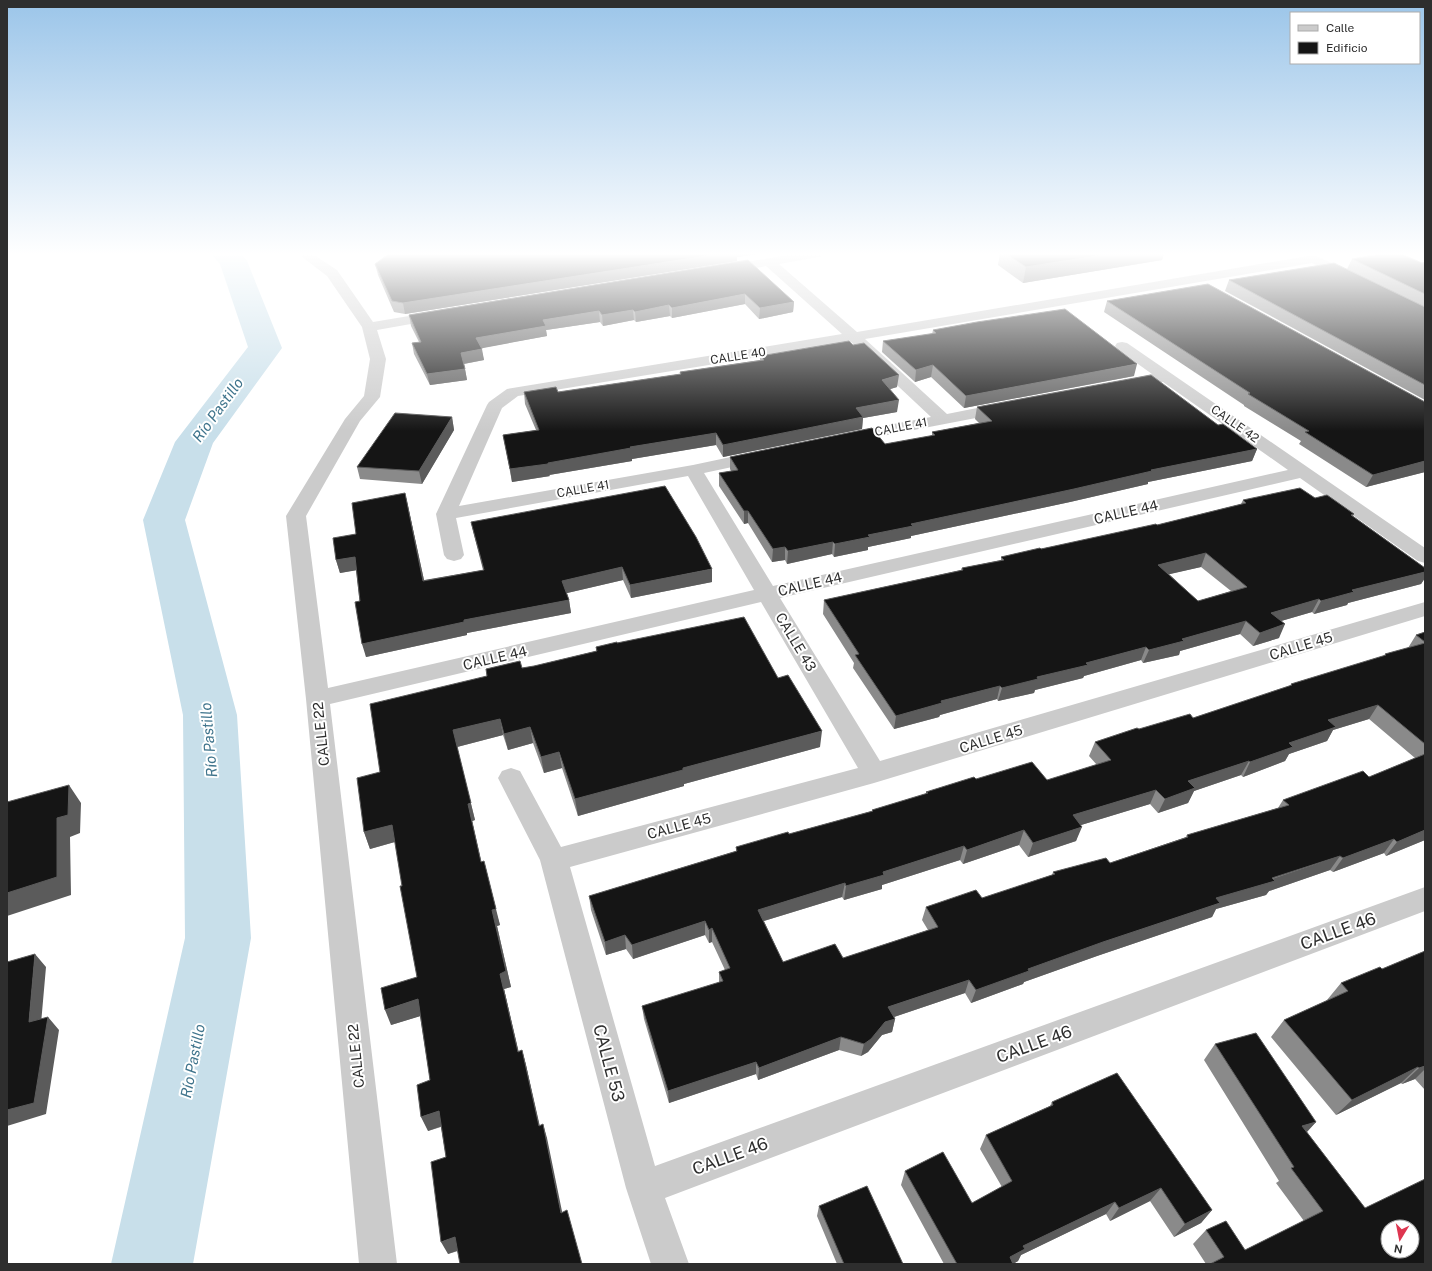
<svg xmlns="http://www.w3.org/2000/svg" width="1432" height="1271" viewBox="0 0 1432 1271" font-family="'Public Sans',sans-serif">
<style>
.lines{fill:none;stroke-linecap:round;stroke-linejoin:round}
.river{fill:#c8dfea;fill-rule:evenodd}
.minor{fill:#cbcbcb;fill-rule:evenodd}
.wall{fill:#8a8a8a;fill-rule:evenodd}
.shaded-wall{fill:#5b5b5b}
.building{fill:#151515;stroke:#5b5b5b;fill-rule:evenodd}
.labels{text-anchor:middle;stroke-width:4;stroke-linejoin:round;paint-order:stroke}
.far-street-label{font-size:12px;fill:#2e2e2e;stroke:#fff}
.street-label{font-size:14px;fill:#2e2e2e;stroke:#fff}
.water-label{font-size:15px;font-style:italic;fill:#3f748c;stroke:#fff}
.near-street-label{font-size:17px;fill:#2e2e2e;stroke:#fff}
</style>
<rect width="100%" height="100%" fill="#fff"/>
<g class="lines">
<path class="river" d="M210 253H241L247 261 282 348 213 443 185 520 237 715 251 938 193 1264H111L185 938 183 715 143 520 175 442 248 347 220 264Z"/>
<path class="minor" d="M297 253H311L337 270 373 322 439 311 444 312 446 315 444 318 439 319 377 330 386 359 380 397 360 421 306 516 328 688 754 590 688 476 456 518 464 555 461 559 454 561 447 559 444 555 436 514 487 405 489 402 507 389 842 334 766 266 724 274 719 273 717 270 719 267 798 253H825L823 256 819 257 779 264 857 332 1314 255 1356 274 1358 277 1356 280H1346L1312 263 865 339 947 414 1007 402 1013 404 1015 407 1013 410 1007 412 846 443 840 442 837 438 840 434 931 417 851 342 518 396 502 408 459 506 693 465 759 451 765 452 768 456 765 460 704 473 773 586 1288 470 1163 382 1127 389 1121 387 1119 384 1121 381 1152 374 1117 349 1115 346 1117 343 1122 342 1127 343 1425 548V563L1418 561 1300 478 780 598 880 761 1425 602V616L874 783 570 867 655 1166 1425 887V911L665 1198 689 1264H651L626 1188 540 860 498 778 502 771 511 768 520 771 561 847 858 768 761 602 330 704 397 1264H359L306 699 286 516 345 419 364 396 370 359 362 327 327 276Z"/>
</g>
<path class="wall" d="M390 253H764L737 257V261L405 314 394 312 378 275 375 264Z
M1000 253H1164L1162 260 1023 283 998 265Z
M1352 259 1422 263 1425 262V400L1225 291 1229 280 1347 269Z
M748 260 794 302 793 312 759 319 745 304 672 318 670 316 636 322 634 320 603 326 600 322 546 330 547 336 481 348 484 360 464 364 467 380 430 385 414 354 412 343 419 342 411 326 409 315Z
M1107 301 1425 402V472L1366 487 1299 444 1301 441 1244 406V405L1104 312Z
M933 330 1134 376 964 408 931 377 915 382 882 352 883 341 932 334Z
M760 356 897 387 890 389 897 412 863 418 862 429 723 457 716 445 632 459V461L549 475 550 476 512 482 503 435 536 430 525 404 524 392H558L680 374V372L760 360Z
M977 407 1218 425 1257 449 1252 461 1148 482V484L1070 502 911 536V538L868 547V550L834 557 832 554 787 564 785 560 772 562 748 523 744 524 719 486V473L731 471 730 469V457L885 444 932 436V432L979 423 975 419Z
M452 417 454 430 422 484 360 479 357 467Z
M405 493 424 580 483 570 474 535 471 522 712 582 631 598 623 580 567 593 569 600 571 613 467 633V635L366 657 356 570 340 573 336 560 356 534Z
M1315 498 1354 514 1353 516 1425 568V578L1421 584 1348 603 1347 605 1314 614 1312 612 1281 621 1279 638 1253 646 1240 634 1180 651 1179 655 1143 663 1141 660 1084 676 1083 678 1035 690 1034 693 998 701 997 699 940 715 939 717 894 729 853 668 854 663 823 614 824 600 961 570 962 568 1001 560V557L1157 525 1241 504 1243 500ZM1201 567 1231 591 1198 601 1169 574Z
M1425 632V840L1386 856 1384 853 1333 872 1330 870 1269 891 1266 895 1216 909 1212 917 1097 956 1024 982 1023 984 971 1003 965 993 894 1017 895 1019 892 1032 882 1035 868 1052 861 1056 839 1050 758 1080 756 1074 669 1103 644 1019 642 1006 719 983V972L725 970 712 942 709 943 705 935 633 959 626 949 606 955 591 910 589 896 736 851V847L789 834 872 811V810L926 794V792L976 779 1047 780 1097 765 1089 756 1095 742 1139 729 1193 718 1290 686 1291 684 1384 656 1385 654 1408 648 1416 635ZM1369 719 1415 758 1369 777 1283 800 1278 808 1187 835 1186 837 1110 863 1053 872 1052 875 982 898 926 907 922 920 928 930 843 958 783 962 764 921 842 897 844 900 882 889V885L960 860 963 864 1019 845 1028 857 1076 841 1081 825 1150 804 1158 813 1188 803 1194 791 1241 775 1243 777 1285 761 1289 754 1327 741 1333 730Z
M617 643 778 678 820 747 684 784V786L578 816 562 768 544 773 533 743 508 750 503 735 457 747 475 820 472 821 481 862 500 925 497 926 511 987 504 989 518 1051 522 1050 526 1065 539 1126 547 1138 458 1251 448 1254 446 1157 441 1127 428 1131 430 1080 420 1016 391 1025 417 977 395 842 370 849 364 832 380 772 487 676 486 669 522 668 534 666 596 651V647Z
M1425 951V1090L1415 1079 1402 1084 1401 1083 1336 1115 1271 1037 1284 1020 1328 1000H1327L1341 983 1382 969Z
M1215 1044 1316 1122 1307 1132 1365 1208 1425 1264H1206L1193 1244 1206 1230 1245 1250 1304 1221 1276 1183 1279 1181 1204 1060Z
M1052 1102 1212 1210 1201 1223 1174 1237 1150 1201 1110 1221 1106 1214 1021 1255 1018 1261 1013 1264H944L901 1185 905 1171 972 1203 1002 1187 980 1149 986 1135 1050 1106Z
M819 1206 903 1264H837L817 1216Z"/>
<path class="shaded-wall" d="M725 253H764L737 257V261L405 314 403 303Z
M1116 253H1164L1162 260 1023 283 1026 267Z
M745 294V304L672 318V308Z
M794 302 793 312 759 319 760 308Z
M669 305 670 316 636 322 635 312Z
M633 310 634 320 603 326 602 315Z
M599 311 600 322 546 330 547 336 478 349 476 338 543 320Z
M482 349 484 360 463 364 461 353Z
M1137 364 1134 376 964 408 966 396Z
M933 365 931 377 915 382 916 370Z
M465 369 467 380 430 385 427 374Z
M899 375 897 387 881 392 882 380Z
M899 400 897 412 863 418 862 429 723 457V445L856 408Z
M452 417 454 430 422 484 419 471Z
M716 433V445L632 459V461L549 475 550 476 512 482 510 469 630 447Z
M1257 449 1252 461 1148 482V484L1070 502 911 536V538L868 547V550L834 557 835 544 911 524 1151 470Z
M1425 461V472L1366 487 1373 475Z
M405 493 408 506 427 594 423 581Z
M744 511H748V523L744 524Z
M833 542 832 554 787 564 788 551Z
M785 547V560L772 562 773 549Z
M1206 553 1201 567 1153 578 1158 565Z
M355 557 358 570 340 573 336 560Z
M622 567 623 580 563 594 562 581Z
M712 569V582L631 598 630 585Z
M1425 572V578L1421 584 1348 603 1347 605 1314 614 1321 601 1352 590Z
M1319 599 1312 612 1264 626 1271 613Z
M569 600 571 613 467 633V635L366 657 362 644 464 620Z
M1246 621 1240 634 1180 651 1179 655 1143 663 1149 650 1182 639Z
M1285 624 1279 638 1253 646 1260 633Z
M1146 647 1141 660 1084 676 1083 678 1035 690 1034 693 998 701 1002 688 1086 663Z
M1000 686 997 699 940 715 939 717 894 729 896 716 941 701Z
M1378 705 1369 719 1333 730 1327 741 1289 754 1285 761 1243 777 1250 762 1289 743 1328 720Z
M500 719 503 735 457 747 475 820 472 821 485 878 481 862 468 804 453 730Z
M530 727 533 743 508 750 504 734Z
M822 731 820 747 684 784V786L578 816 575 799 683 768Z
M559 752 562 768 544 773 541 757Z
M1249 761 1241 775 1194 791 1188 803 1158 813 1165 799 1188 781Z
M69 785 81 803 80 833 70 837 71 895 7 916V893L57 818Z
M1156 790 1150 804 1068 829 1073 815Z
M392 825 398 841 370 849 364 832Z
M1082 827 1076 841 1028 857 1033 843Z
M1024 830 1019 845 963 864 967 850Z
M1425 830V840L1386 856 1397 842Z
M1394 839 1384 853 1333 872 1343 858Z
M964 846 960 860 882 885V889L844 900 846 886 883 872Z
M1340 856 1330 870 1269 891 1266 895 1216 909 1212 917 1097 956 1024 982 1023 984 971 1003 976 990 1028 969 1216 898Z
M484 861 500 925 497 926 511 987 504 989 522 1066 518 1052 500 974 492 910Z
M845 883 842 897 757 923 758 910Z
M705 921V935L633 959 632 945Z
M712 928V942L709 943V930Z
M625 935 626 949 606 955 605 942Z
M35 954 46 967 40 1035 29 1022Z
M969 980 965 993 885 1020 888 1007Z
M418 999 424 1015 391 1025 385 1010Z
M48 1017 59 1030 46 1114 7 1126V1110Z
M895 1019 892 1032 882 1035 868 1052 861 1056 864 1044 885 1022Z
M841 1037 839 1050 758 1080 759 1068Z
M522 1050 526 1065 543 1140 539 1126Z
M756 1062V1074L669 1103 668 1091Z
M1425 1066V1069L1415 1079 1402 1084 1419 1068Z
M1418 1067 1401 1083 1336 1115 1352 1100Z
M439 1111 445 1125 428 1131 421 1117Z
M1316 1122 1302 1137V1126Z
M543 1124 547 1138 565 1226 561 1213Z
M1161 1188 1150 1201 1110 1221 1119 1208Z
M1115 1202 1106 1214 1021 1255 1018 1261 1013 1264 1010 1257 1023 1246Z
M1212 1210 1201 1223 1174 1237 1185 1224Z
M455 1237 462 1249 448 1254 441 1242Z"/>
<path class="building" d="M390 253H725L403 303 392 301 375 264Z
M1005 253H1116L1026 267Z
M1385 253H1399L1422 263 1425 262V294L1352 259Z
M748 260 794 302 760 308 745 294 672 308 669 305 635 312 633 310 602 315 599 311 543 320 546 326 476 338 482 349 461 353 465 369 427 374 412 343 421 342 409 315Z
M1334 263 1425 307V385L1229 280Z
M1208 284 1425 402V461L1373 475 1305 432 1309 431 1248 394 1250 393 1107 301Z
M1065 309 1137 364 966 396 933 365 916 370 883 341 936 333 933 330 977 322Z
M849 341 853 345 864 343 899 375 882 380 899 400 856 408 863 417 723 445 716 433 630 447 631 448 548 463V464L510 469 503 435 539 430 524 392 556 387 558 392 681 374 680 372 764 360 760 356Z
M1151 375 1218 425 1223 424 1257 449 1151 470 1152 471 1074 489 911 524 913 526 868 535 870 537 835 544 833 542 788 551 785 547 773 549 748 511H744L719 473 738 470 730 457 872 428 885 444 935 435 932 432 992 421 977 407Z
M395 413 452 417 419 471 357 467Z
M665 486 696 537 712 569 630 585 622 567 562 581 569 600 464 620V622L362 644 355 602 360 601 355 557 336 560 333 538 356 534 352 503 405 493 423 581 484 570 471 522Z
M1300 488 1315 498 1327 495 1354 514 1351 515 1425 568V572L1352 590 1354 592 1321 601 1319 599 1271 613 1285 624 1260 633 1246 621 1182 639 1184 641 1149 650 1146 647 1086 663 1088 665 1037 677 1038 679 1002 688 1000 686 941 701 942 703 896 716 855 655 859 654 824 600 963 570 962 568 1004 560 1001 557 1040 548 1041 549 1156 524 1157 525 1246 503 1243 500ZM1206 553 1247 587 1198 601 1158 565Z
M744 617 778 678 788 675 822 731 683 768V770L575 799 559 752 541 757 530 727 504 734 500 719 453 730 471 803 468 804 481 862 484 861 496 909 492 910 506 971 500 974 518 1052 522 1050 539 1126 543 1124 561 1213 567 1210 582 1264H460L455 1237 441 1242 431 1162 446 1157 439 1111 421 1117 417 1085 430 1080 418 999 385 1010 381 988 417 977 400 886H402L392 825 364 832 357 778 380 772 370 704 487 676 486 669 520 661 522 668 534 666 597 651 596 647 617 642V643Z
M1425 632V642L1416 635Z
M1425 643V744L1378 705 1328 720 1336 727 1289 743 1293 747 1250 762 1249 761 1188 781 1195 788 1165 799 1156 790 1073 815 1082 827 1033 843 1024 830 967 850 964 846 883 872 884 875 846 886 845 883 758 910 783 962 835 944 843 958 938 927 926 907 976 890 982 898 1055 874 1053 872 1106 858 1110 863 1188 837 1187 835 1289 805 1283 800 1363 771 1369 777 1425 754V830L1397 842 1394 839 1343 858 1340 856 1272 878 1275 881 1216 898 1220 903 1103 942 1028 969 1029 971 976 990 969 980 888 1007 895 1019 885 1022 871 1039 864 1044 841 1037 759 1068 756 1062 668 1091 642 1006 723 981 719 972 730 968 712 928 709 930 705 921 632 945 625 935 605 942 589 896 737 851 736 847 788 832 789 834 873 811 872 810 928 793 926 792 974 777 976 779 1032 762 1047 780 1111 760 1095 742 1137 728 1139 729 1190 714 1193 718 1292 685 1291 684 1386 655 1385 654Z
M69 785 68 815 57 818V877L7 893V802Z
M1425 951V1066L1419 1068 1418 1067 1352 1100 1284 1020 1348 991 1341 983 1380 967 1382 969Z
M35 954 29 1022 48 1017 34 1103 7 1110V962Z
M1256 1033 1316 1122 1302 1126 1365 1208 1425 1179V1264H1210L1224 1257 1206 1230 1226 1221 1245 1250 1323 1211 1291 1168 1294 1167 1215 1044ZM1388 1227H1412V1251H1388Z
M1117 1073 1212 1210 1185 1224 1161 1188 1119 1208 1115 1202 1023 1246 1025 1249 1010 1257 1013 1264H957L905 1171 943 1152 972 1203 1012 1181 986 1135 1053 1105 1052 1102Z
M867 1186 903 1264H844L819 1206Z"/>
<linearGradient id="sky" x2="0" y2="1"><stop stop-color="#9bc5e9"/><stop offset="0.59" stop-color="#fff"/><stop offset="1" stop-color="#fff" stop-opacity="0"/></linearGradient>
<rect width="1432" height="431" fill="url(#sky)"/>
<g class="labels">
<g class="far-street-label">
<text transform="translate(738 356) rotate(-9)" y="4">CALLE 40</text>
<text transform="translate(1235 424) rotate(35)" y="4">CALLE 42</text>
<text transform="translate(901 427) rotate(-11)" y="4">CALLE 41</text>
<text transform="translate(583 489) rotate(-10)" y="4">CALLE 41</text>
</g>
<g class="street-label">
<text transform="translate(1126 512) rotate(-13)" y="5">CALLE 44</text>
<text transform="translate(810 584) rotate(-13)" y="5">CALLE 44</text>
<text transform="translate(796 642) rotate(59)" y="5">CALLE 43</text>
<text transform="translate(1301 646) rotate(-17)" y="5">CALLE 45</text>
<text transform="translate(495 658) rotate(-13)" y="5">CALLE 44</text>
<text transform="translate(321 734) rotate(-96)" y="5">CALLE 22</text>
<text transform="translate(991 739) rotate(-17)" y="5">CALLE 45</text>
<text transform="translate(679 826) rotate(-15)" y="5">CALLE 45</text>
<text transform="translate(356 1056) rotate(-96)" y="5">CALLE 22</text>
</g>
<g class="water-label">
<text transform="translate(218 410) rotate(-54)" y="5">Río Pastillo</text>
<text transform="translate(209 740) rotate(-95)" y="5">Río Pastillo</text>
<text transform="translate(193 1061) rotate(-79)" y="5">Río Pastillo</text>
</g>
<g class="near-street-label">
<text transform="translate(1338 931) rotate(-20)" y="6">CALLE 46</text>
<text transform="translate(1034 1044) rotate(-20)" y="6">CALLE 46</text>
<text transform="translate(609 1063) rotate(75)" y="6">CALLE 53</text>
<text transform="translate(730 1156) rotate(-20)" y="6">CALLE 46</text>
</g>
</g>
<rect width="1432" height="1271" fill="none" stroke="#2e2e2e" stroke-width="16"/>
<rect x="1290" y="12" width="130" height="52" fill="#ffffff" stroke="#ababab"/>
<rect x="1298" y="25" width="20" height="6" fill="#cbcbcb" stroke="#ababab"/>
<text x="1326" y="32" font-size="12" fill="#2e2e2e">Calle</text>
<rect x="1298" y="42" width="20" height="12" fill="#151515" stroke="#ababab"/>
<text x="1326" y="52" font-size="12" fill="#2e2e2e">Edificio</text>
<g transform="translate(1400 1239) rotate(190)"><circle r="19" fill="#ffffff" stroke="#ababab"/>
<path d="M0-3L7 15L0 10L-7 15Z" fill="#de3650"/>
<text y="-6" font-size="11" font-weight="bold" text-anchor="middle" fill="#2e2e2e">N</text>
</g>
</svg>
